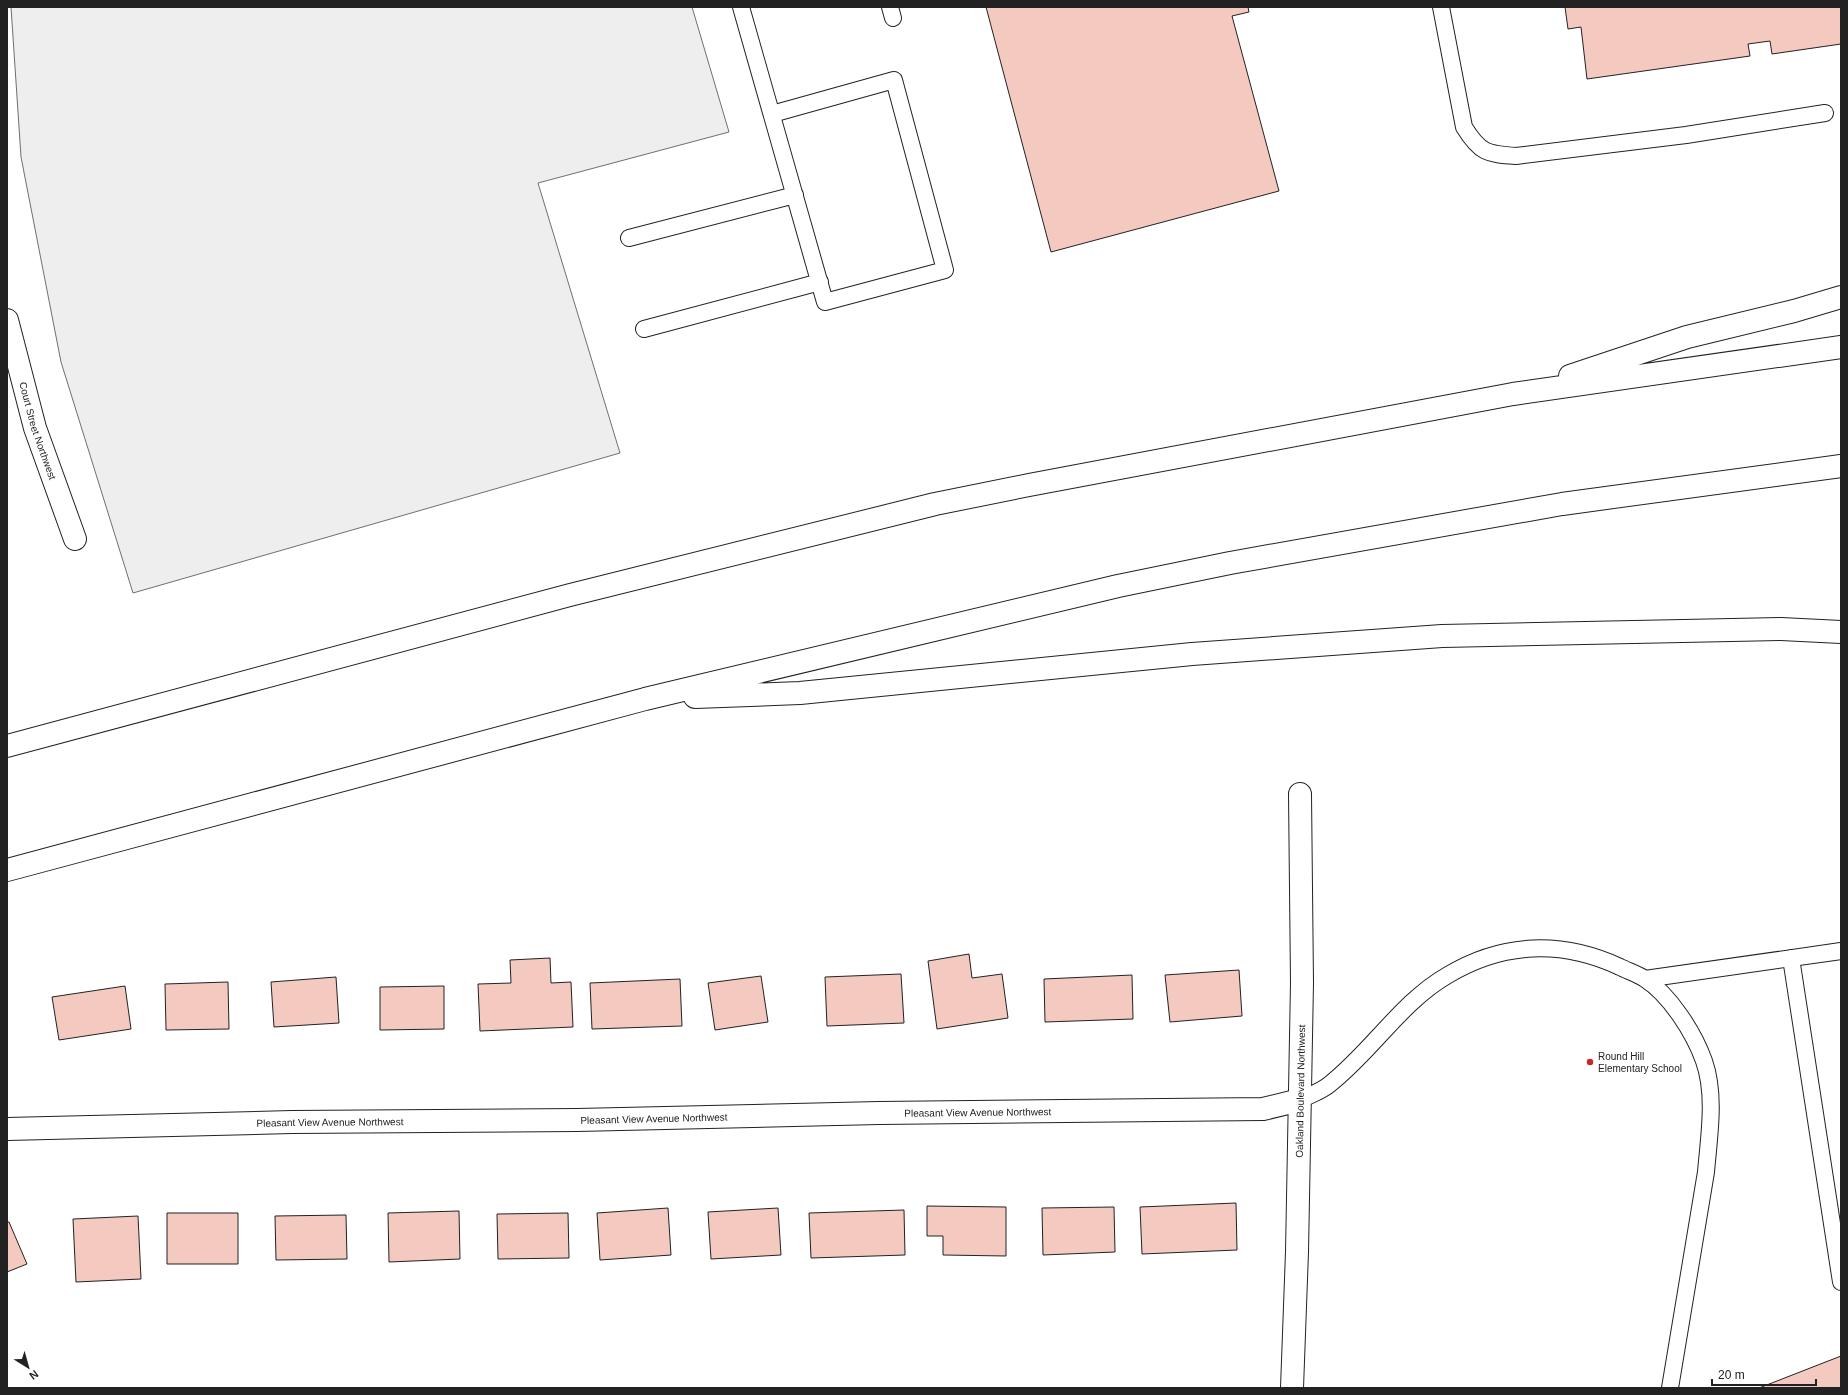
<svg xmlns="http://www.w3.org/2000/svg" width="1848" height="1395" viewBox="0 0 1848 1395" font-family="Helvetica,sans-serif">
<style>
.green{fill:#eee;stroke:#6f6f6f}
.building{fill:#f3c9c0;stroke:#222}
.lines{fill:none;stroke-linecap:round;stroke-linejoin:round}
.lane-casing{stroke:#222;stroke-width:18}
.street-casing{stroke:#222;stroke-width:24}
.highway-casing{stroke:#222;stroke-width:24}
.lane{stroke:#fff;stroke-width:16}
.street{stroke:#fff;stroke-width:22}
.highway{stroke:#fff;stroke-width:22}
.poi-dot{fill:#c62828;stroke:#fff;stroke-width:1.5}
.labels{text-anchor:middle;stroke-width:3;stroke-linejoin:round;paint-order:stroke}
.street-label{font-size:10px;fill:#222;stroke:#fff}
.poi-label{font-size:10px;fill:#222;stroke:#fff;text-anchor:start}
</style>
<rect width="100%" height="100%" fill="#fff"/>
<path class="green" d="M11 7H692L729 132 538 183 620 453 133 593 61 362 21 157Z"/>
<path class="building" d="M986 7H1248L1249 12 1232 16 1279 191 1051 252Z
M1565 7H1841V44L1772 54 1770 41 1748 44 1750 56 1587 79 1581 27 1568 29Z
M969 954 972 978 1002 974 1008 1018 937 1029 928 961Z
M550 958 551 983 571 982 573 1027 480 1031 478 984 511 983 510 960Z
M1239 970 1242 1016 1170 1022 1165 975Z
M901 974 904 1023 827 1026 825 977Z
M1132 975 1133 1019 1045 1022 1044 979Z
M761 976 768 1022 715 1030 708 983Z
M336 977 339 1023 274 1027 271 982Z
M680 979 682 1026 592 1029 590 983Z
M228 982 229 1029 166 1030 165 984Z
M125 986 131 1029 59 1040 52 997Z
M444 986V1029L380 1030V987Z
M1236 1203 1237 1250 1142 1254 1140 1207Z
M927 1206 1006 1207V1256L943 1255V1236H927Z
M1114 1207 1115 1252 1043 1255 1042 1208Z
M668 1208 671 1255 600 1260 597 1213Z
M778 1208 781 1255 711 1259 708 1212Z
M904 1210 905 1255 811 1258 809 1213Z
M459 1211 460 1259 389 1262 388 1213Z
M167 1213H238V1264H167Z
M568 1213 569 1258 498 1259 497 1214Z
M346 1215 347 1259 276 1260 275 1216Z
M138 1216 141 1279 76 1282 73 1219Z
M7 1222H9L27 1264 7 1272Z
M1841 1356V1388H1759Z"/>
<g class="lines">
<defs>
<path id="lane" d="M741 7 825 302 945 270 894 80 772 114
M890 7 893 18
M1441 7 1464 127C1480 153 1487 154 1516 156L1686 135 1825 113
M629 238 795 195
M644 329 820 282
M1791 958 1841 1282
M1645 979 1841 951
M1300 1100C1310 1095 1322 1091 1330 1084 1373 1050 1401 1002 1448 975 1503 942 1562 940 1620 967 1628 971 1638 974 1645 979 1670 995 1694 1033 1704 1061 1716 1095 1709 1136 1706 1172L1670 1388"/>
<g id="street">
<path id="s1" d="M7 320 35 428 75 539"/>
<path id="s2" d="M7 1129 292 1122 577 1120 879 1113 1263 1109 1300 1100"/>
<path id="s3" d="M1292 1388 1297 1252 1302 983 1300 794"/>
</g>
<path id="highway" d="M1570 376 1687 337 1794 311 1841 297
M695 697 800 693 1192 654 1442 636 1781 629 1841 632
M7 746 570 595 935 504 1029 485 1513 394 1841 347
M7 870 645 699 1118 586 1230 563 1562 504 1841 466"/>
</defs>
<use href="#lane" class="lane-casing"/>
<use href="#street" class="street-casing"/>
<use href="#highway" class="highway-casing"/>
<use href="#lane" class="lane"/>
<use href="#street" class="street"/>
<use href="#highway" class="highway"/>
</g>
<circle class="poi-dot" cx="1590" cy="1062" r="4"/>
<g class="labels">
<g class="street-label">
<text dy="4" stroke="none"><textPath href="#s1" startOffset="115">Court Street Northwest</textPath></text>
<text dy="4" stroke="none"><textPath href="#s3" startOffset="297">Oakland Boulevard Northwest</textPath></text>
<text dy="4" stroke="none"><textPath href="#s2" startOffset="971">Pleasant View Avenue Northwest</textPath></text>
<text dy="4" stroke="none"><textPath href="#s2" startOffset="647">Pleasant View Avenue Northwest</textPath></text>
<text dy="4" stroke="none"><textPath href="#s2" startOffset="323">Pleasant View Avenue Northwest</textPath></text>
</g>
<g class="poi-label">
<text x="1598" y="1060">Round Hill<tspan x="1598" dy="12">Elementary School</tspan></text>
</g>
</g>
<rect width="1848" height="1395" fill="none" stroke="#222222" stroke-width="16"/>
<g transform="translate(28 1367) rotate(143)" stroke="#ffffff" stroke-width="3" paint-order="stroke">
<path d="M0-3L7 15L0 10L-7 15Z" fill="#222222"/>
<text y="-6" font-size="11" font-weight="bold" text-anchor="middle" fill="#222222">N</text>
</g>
<path d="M1712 1379v6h104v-6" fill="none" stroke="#222222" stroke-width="2"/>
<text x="1718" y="1379" font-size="12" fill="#222222" stroke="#ffffff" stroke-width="3" paint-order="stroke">20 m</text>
</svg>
